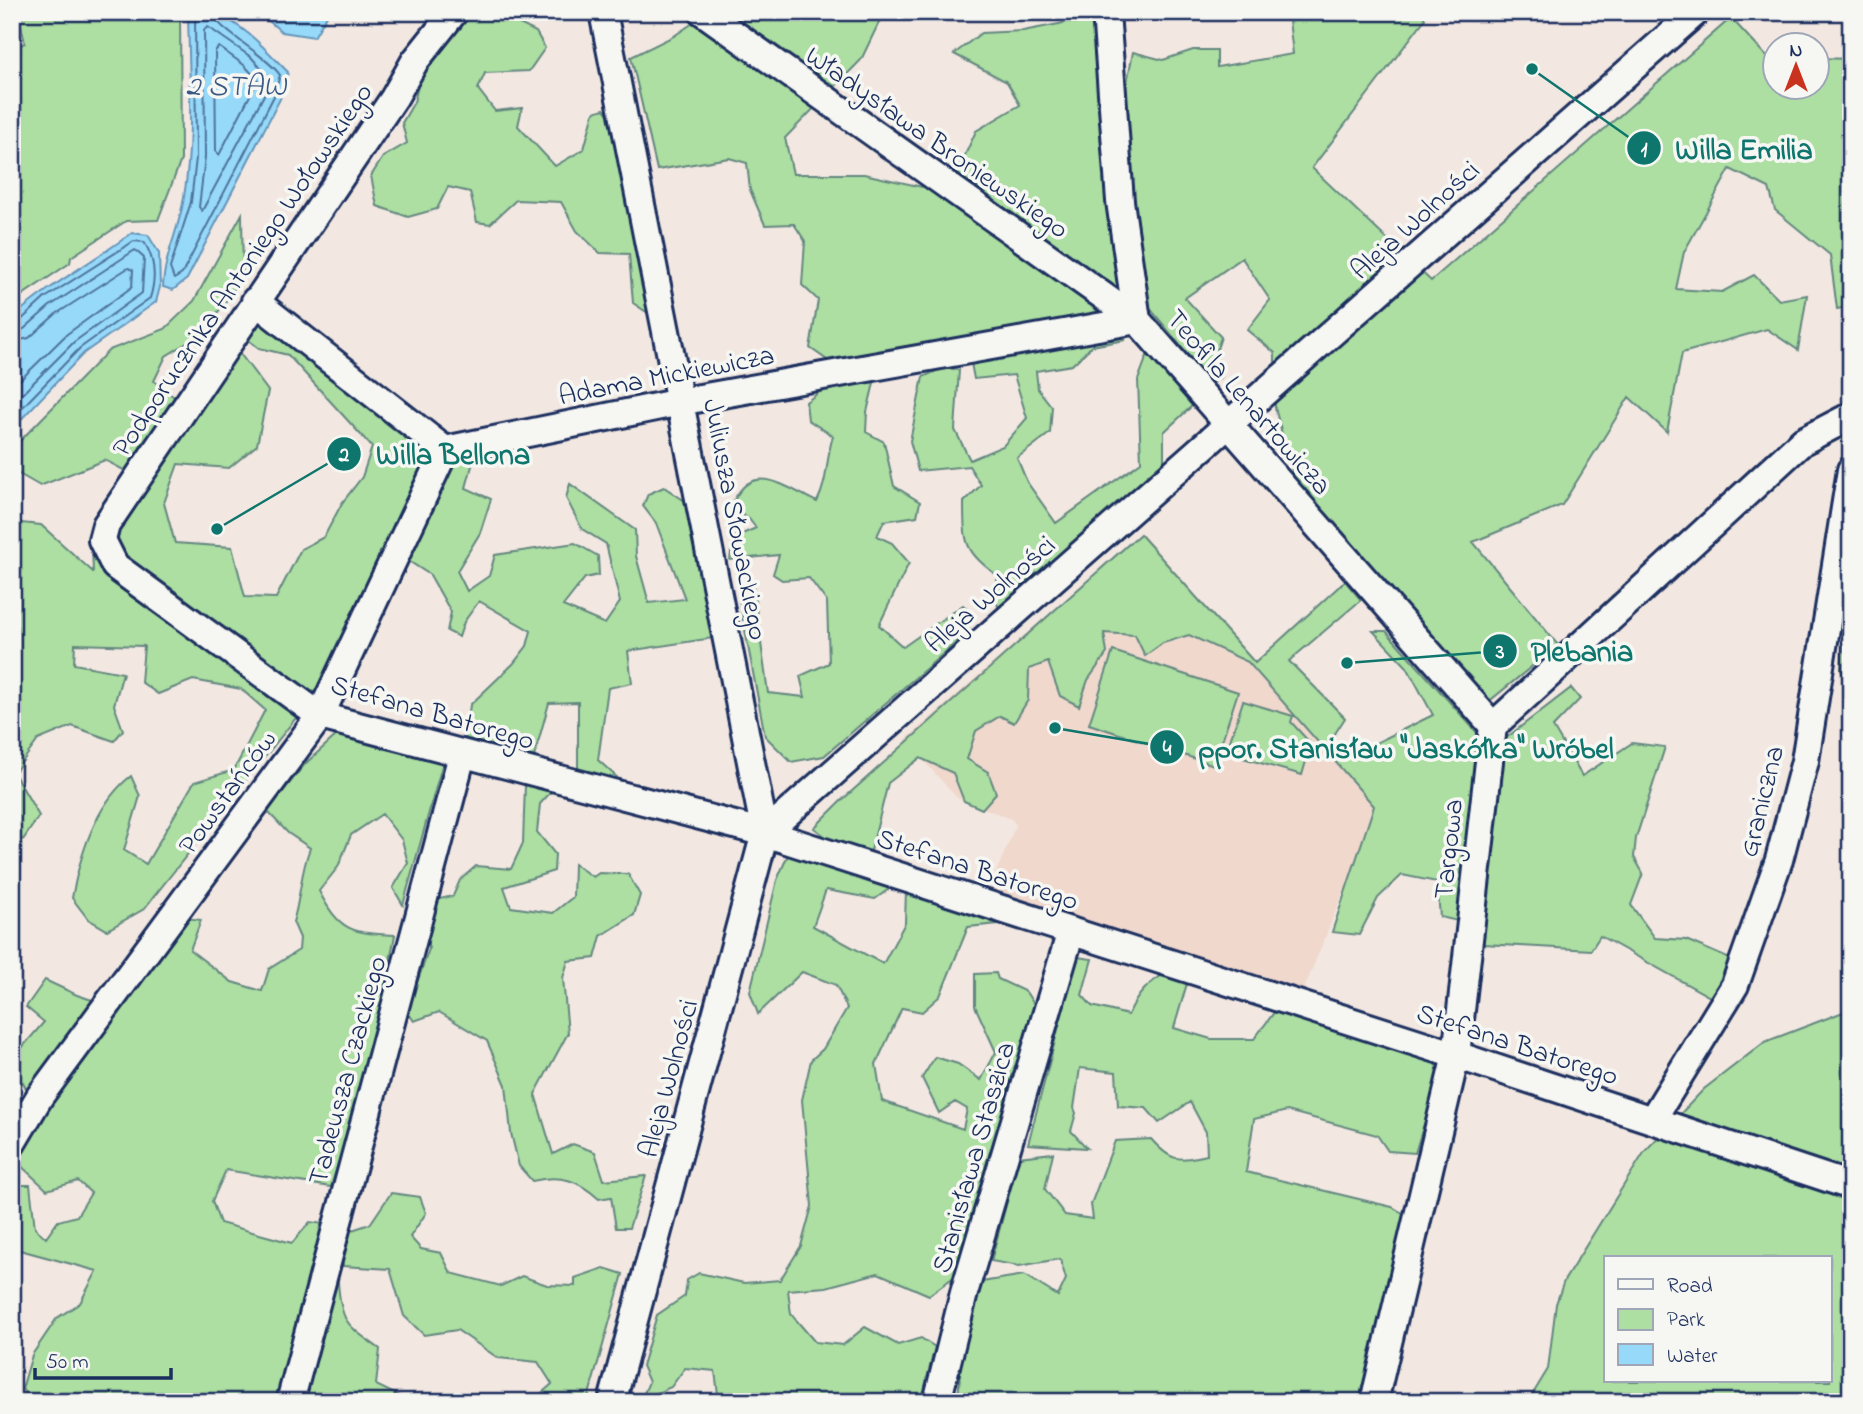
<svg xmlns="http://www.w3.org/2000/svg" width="1863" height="1414" viewBox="0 0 1863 1414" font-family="'Indie Flower',sans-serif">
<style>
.built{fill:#f0d8cd}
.green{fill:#acdfa1;stroke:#648780;stroke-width:2;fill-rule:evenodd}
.water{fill:#97d9f9;stroke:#6595bb;stroke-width:2}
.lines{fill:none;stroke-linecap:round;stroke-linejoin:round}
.shore{stroke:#4d739c;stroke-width:2}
.minor-casing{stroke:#1b2f5e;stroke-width:32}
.minor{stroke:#f6f6f2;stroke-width:26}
.labels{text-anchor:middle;stroke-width:7;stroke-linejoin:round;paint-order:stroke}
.street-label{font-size:28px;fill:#1b2f5e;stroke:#f6f6f2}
.water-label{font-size:30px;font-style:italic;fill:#3a5a85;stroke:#f6f6f2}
.leader{fill:none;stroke:#0f766e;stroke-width:2.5}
.callout-dot{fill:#0f766e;stroke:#f6f6f2;stroke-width:2.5}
.mark-label{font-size:21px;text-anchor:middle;font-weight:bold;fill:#fff}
.callout-label{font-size:30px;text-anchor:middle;font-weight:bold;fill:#0f766e;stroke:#f6f6f2;stroke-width:7;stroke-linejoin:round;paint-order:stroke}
</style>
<rect width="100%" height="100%" fill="#f3e8e1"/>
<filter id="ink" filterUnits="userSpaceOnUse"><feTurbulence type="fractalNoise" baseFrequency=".0143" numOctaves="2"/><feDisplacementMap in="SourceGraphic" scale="14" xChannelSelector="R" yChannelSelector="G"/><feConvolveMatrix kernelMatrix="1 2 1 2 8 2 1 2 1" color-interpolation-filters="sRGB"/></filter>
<g filter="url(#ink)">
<path class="built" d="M1141 533 1391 815 1365 862 1354 866 1303 992 988 891 1016 825 1011 819 957 798 905 740Z"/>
<path class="green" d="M18 12H180L181 160 158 220 126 221 71 257 70 263 12 302V49L25 43Z
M495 12 536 32 545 48 529 71 485 73 478 89 495 111 522 108 518 126 555 166 584 149 594 112 604 109 615 122 657 307 648 313 633 303 629 254 600 253 577 231 561 202 516 200 490 224 477 222 470 192 448 187 437 209 408 217 377 206 371 176 383 157 407 143 402 123 414 102 421 74 468 14Z
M709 12H884L861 60 785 138 793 174H864L922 187 960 166 976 131 1020 105 1007 82 954 54 981 33 1023 31 1064 23 1083 12H1094L1125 93 1133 52 1163 60 1193 50H1217V67L1293 54 1288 12H1421L1425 19 1312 168 1431 281 1731 18 1767 57H1775L1776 88H1818V58L1851 59V306L1837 309 1830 255 1775 210 1769 188 1730 169 1684 252 1676 289 1722 292 1754 275 1779 300 1807 295 1798 350 1767 329 1682 353 1667 432 1629 397 1562 505 1473 542 1558 645 1487 703 1297 489 1275 408V353L1247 330 1270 300 1242 258 1185 298 1221 337 1216 352 1222 376 1212 384 1149 307 1093 321 830 362 810 348 818 300 802 285 805 241 794 224 765 225 750 190 747 163 729 158 657 170 631 57 674 36Z
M242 214 243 277 203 333 166 356 154 381 184 405 238 351 268 391 257 445 229 468 178 464 164 503 175 543 232 547 245 597 276 598 301 549 324 537 342 503 362 477 372 447 288 355 259 348 247 339 260 315 429 447 476 451 466 488 491 499 480 533 457 571 467 591 489 576 495 555 575 543 598 556 599 575 585 578 563 606 605 624 620 602 606 544 582 529 566 498 570 484 635 530 636 556 649 603 685 599 656 523 643 506 648 494 664 487 691 505 713 638 628 651 632 683 608 688 598 760 620 780 578 772V702L549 703 534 757 465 738 470 705 513 664 527 646 531 631 479 601 464 622 459 637 447 631 451 612 430 575 387 547 322 685 144 909 107 930 88 919 72 898C80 855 96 803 131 776L140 796 124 850 146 864 194 782 234 770 265 710 241 689 193 680 158 694 141 682 144 646 75 644 74 664 123 673 114 705 123 730 114 741 72 726 38 740 14 773 39 816 23 840 12 835V522L41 525 93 572 91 525 135 476 105 460 40 486 12 470V449L109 350 165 329 194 301Z
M1128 331 1125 340 1092 346 1072 365 1036 371 1038 389 1052 407 1050 433 1017 458 1027 482 1056 523 1141 462 1138 380 1147 356H1159L1181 382 1193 405 1164 432V464L999 608 990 590 999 577C965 551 964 546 964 502L981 485 969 466 918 471 910 441 923 377 945 367 959 370 955 430 970 460 1003 446 1027 418 1014 375 974 379 971 363Z
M864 379 874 383 867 412 866 432 884 442 894 486 920 502 917 516 884 521 877 536 892 543 909 563 879 625 903 647 963 605 974 616 965 635 824 756 791 762 765 736 738 593 753 586 768 693 805 697 800 676 829 663 827 602 809 578 782 580 773 574 779 555 730 560 733 538 756 528 749 519 731 508C749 457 785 487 817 502 829 477 825 462 833 436L808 420 806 402 829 385Z
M1140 534 1255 663 1345 581 1361 600 1289 661 1345 718 1329 743 1347 757 1433 715 1407 667 1373 631H1386L1481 737 1458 921 1440 917 1437 882 1402 875 1378 898 1359 935 1332 932 1374 806 1248 662 1189 635 1163 643 1145 656 1135 635 1104 633 1107 653 1088 680 1079 706 1060 696 1048 662 1029 669 1028 700 1014 723 1000 716 976 731 967 759 988 772 996 793 982 809 964 801 953 773 920 758 888 783 871 851 830 840 814 828 842 800Z
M1851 553V692L1841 670Z
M1113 651 1238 692 1214 765 1089 724Z
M1571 688 1580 699 1553 727 1582 776 1632 743 1665 747 1636 838 1634 857 1643 873 1631 905 1655 938 1686 940 1730 959 1712 998 1600 936 1591 950 1483 944 1506 738Z
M1243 701 1293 716 1291 722 1311 744 1302 775 1226 753Z
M339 733 381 748 443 762 403 905 393 888 408 863 402 840 382 814 351 835 338 867 319 891C340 932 352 933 395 935L374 1042 331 1187 226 1170 212 1201 220 1223 292 1243 310 1222 324 1224 309 1274 338 1282C341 1324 347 1325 380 1349L376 1385 411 1402H35L22 1389 32 1355 57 1318 80 1303 97 1271 20 1250 12 1242 15 1185H30L35 1228 46 1238 58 1221 77 1216 91 1193 78 1181 47 1190 18 1163 15 1122 28 1093 23 1082 12 1088V1059L44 1022 26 1007 45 980 77 995 116 1008 187 918 201 920 190 950 232 982 262 991 269 969 299 950 300 938 293 922C301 896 300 874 310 848L288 833 267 811 305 764Z
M525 784 539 785 551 792 540 804 537 832 555 854 554 871 504 887 511 907 553 913 573 897 574 864 593 877 599 873 628 874 640 895 634 915 601 936 595 958 568 961 563 978 568 1033 535 1094 553 1154 573 1144 595 1152 604 1180 646 1176 629 1228H616L611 1197 599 1199C578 1180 561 1174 532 1181L519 1166 511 1133 506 1085 487 1041 439 1012 414 1021 407 1011 429 949 425 929 435 900 453 896 460 880 476 866 511 869 523 843Z
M790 850 889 880V889L875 899 826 890 813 926 883 964 905 923 906 889 996 914 998 924 968 927 940 996 922 1012 902 1008 876 1064 882 1101 963 1129 967 1109 955 1102 939 1113 922 1078 935 1057 958 1064 981 1080 996 1052 975 1006V974L996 973 998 979 1026 992 1039 1012 958 1274 929 1295 878 1273 826 1287 788 1290 791 1314 815 1342 843 1345 865 1327 898 1345 921 1338 935 1347 921 1402H719L715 1371 685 1368 671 1387 641 1400 649 1382 642 1366 657 1315 685 1296 687 1280 699 1273 744 1283 780 1280 801 1246 812 1206 802 1100 811 1060 823 1049 847 1008 836 985 802 972 758 1014 750 992 777 880Z
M1077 957 1092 959 1082 995 1092 1006 1128 1015C1138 993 1148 983 1169 971L1188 980 1174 1028 1211 1039H1254L1279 1006 1443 1062 1415 1153 1388 1151 1377 1135 1287 1111 1254 1119 1246 1172 1392 1207 1406 1215 1363 1402 958 1400 964 1323 982 1282 1024 1275 1058 1296 1066 1279 1060 1259 1019 1266 991 1261 1019 1157 1053 1153 1045 1189 1065 1215 1093 1219 1091 1204 1115 1141 1151 1139C1171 1162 1178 1161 1207 1155L1206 1132 1190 1102 1159 1123 1146 1108 1118 1106 1116 1072 1080 1068 1074 1108 1076 1113 1071 1131 1087 1148 1028 1144Z
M1851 1009V1402H1528L1548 1369 1556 1304 1564 1281 1645 1151 1704 1089 1765 1042ZM1606 1258H1830V1381H1606Z
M391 1193 420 1197 426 1213 410 1237 421 1249 441 1253 451 1273 501 1286 522 1276 547 1285 575 1286V1278L604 1268 623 1274 587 1402H507L535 1399 552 1384 538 1362 498 1358 457 1330 424 1335 404 1316 390 1269 343 1266V1233L370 1224Z"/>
<path class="water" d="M188 12C197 12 207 11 215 14 243 23 268 52 288 72L280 99 187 279 173 290 163 287C164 255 180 228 184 197 194 136 189 74 188 12Z
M258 12H329L314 37 282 32Z
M132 233 148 235 159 253 160 287 156 302 84 353 12 429V318C49 285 92 262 132 233Z"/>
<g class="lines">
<path class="shore" d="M195 12 196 158 191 202 170 268 174 279 182 274 274 96 280 75C268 56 214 28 212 12
M208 27 251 57 270 78 265 93 202 211 199 207 205 157 204 30Z
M219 47 244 65 258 80 219 155 216 151 215 51Z
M12 323 19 322 45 298 134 241 144 242C155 259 156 279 150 298L80 348 12 418
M12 332 24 329 50 306 135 250 144 258 142 293 74 342 12 404
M12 342 29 338 56 314 128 268 133 270 132 287 67 334 12 388"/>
<defs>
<path id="minor" d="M454 12 415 61 394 98 106 525 102 540 115 566 320 716 765 833 1456 1055 1851 1186
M603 12 765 833
M703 12 1137 320
M1106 12 1120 201 1137 320 1493 726
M255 301 445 450 700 398 1137 320
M1652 1120 1735 985 1779 860 1805 761 1851 470
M12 1143 40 1096 320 716 445 450
M290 1402 462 755
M612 1402 765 833 1696 12
M937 1402 964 1293 1071 931
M1374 1402 1456 1055 1493 726 1803 441 1851 416"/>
</defs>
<use href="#minor" class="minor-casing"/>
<use href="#minor" class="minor"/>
</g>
</g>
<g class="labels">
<g class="street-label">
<text transform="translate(938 141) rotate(35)" y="10">Władysława Broniewskiego</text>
<text transform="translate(1414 219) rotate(-42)" y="10">Aleja Wolności</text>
<text transform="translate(241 269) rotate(-56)" y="10">Podporucznika Antoniego Wołowskiego</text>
<text transform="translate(666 374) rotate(-11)" y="10">Adama Mickiewicza</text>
<text transform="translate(1250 401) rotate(49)" y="10">Teofila Lenartowicza</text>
<text transform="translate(737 519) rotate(79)" y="10">Juliusza Słowackiego</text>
<text transform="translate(989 593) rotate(-41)" y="10">Aleja Wolności</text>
<text transform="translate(433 711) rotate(16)" y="10">Stefana Batorego</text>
<text transform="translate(226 791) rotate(-54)" y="10">Powstańców</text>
<text transform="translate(1760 801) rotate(-76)" y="10">Graniczna</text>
<text transform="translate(1447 849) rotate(-84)" y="10">Targowa</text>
<text transform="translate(978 868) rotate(18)" y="10">Stefana Batorego</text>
<text transform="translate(1518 1043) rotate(18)" y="10">Stefana Batorego</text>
<text transform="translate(346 1070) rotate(-75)" y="10">Tadeusza Czackiego</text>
<text transform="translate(667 1078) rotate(-75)" y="10">Aleja Wolności</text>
<text transform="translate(972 1157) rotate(-74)" y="10">Stanisława Staszica</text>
</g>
<g class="water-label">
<text x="236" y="95">2 STAW</text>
</g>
</g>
<path class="leader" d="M1532 69L1644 148M217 529L344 454M1347 663L1500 651M1055 728L1167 747"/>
<g class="callout-dot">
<circle cx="1532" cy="69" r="7"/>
<circle cx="217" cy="529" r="7"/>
<circle cx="1347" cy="663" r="7"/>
<circle cx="1055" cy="728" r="7"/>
<circle cx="1644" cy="148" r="18"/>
<circle cx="344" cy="454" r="18"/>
<circle cx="1500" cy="651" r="18"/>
<circle cx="1167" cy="747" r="18"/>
</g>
<g class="mark-label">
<text x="1644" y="156">1</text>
<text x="344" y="461">2</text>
<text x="1500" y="658">3</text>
<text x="1167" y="755">4</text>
</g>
<g class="callout-label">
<text x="1744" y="159">Willa Emilia</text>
<text x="453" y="464">Willa Bellona</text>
<text x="1582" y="661">Plebania</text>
<text x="1406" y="758">ppor. Stanisław "Jaskółka" Wróbel</text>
</g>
<rect width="1863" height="1414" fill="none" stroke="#f6f6f2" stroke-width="42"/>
<rect x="21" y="21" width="1821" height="1372" fill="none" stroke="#1b2f5e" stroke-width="2.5" filter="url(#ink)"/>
<rect x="1604" y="1256" width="228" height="126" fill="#f6f6f2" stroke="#9ea6b7" stroke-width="2"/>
<rect x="1618" y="1279" width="35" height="10" fill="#f6f6f2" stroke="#9ea6b7" stroke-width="2"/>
<text x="1667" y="1292" font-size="21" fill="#1b2f5e">Road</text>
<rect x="1618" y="1309" width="35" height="21" fill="#acdfa1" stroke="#9ea6b7" stroke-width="2"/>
<text x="1667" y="1326" font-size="21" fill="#1b2f5e">Park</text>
<rect x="1618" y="1344" width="35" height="21" fill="#97d9f9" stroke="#9ea6b7" stroke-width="2"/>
<text x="1667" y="1362" font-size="21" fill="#1b2f5e">Water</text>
<g transform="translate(1796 66)"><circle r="33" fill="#f6f6f2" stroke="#9ea6b7" stroke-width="2"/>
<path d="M0-5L12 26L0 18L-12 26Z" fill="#c8321e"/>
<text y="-10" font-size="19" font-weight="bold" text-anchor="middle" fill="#1b2f5e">N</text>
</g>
<path d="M35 1368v10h136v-10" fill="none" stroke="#1b2f5e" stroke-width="3.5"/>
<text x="46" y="1368" font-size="21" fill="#1b2f5e" stroke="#f6f6f2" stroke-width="5" paint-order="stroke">50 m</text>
</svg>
